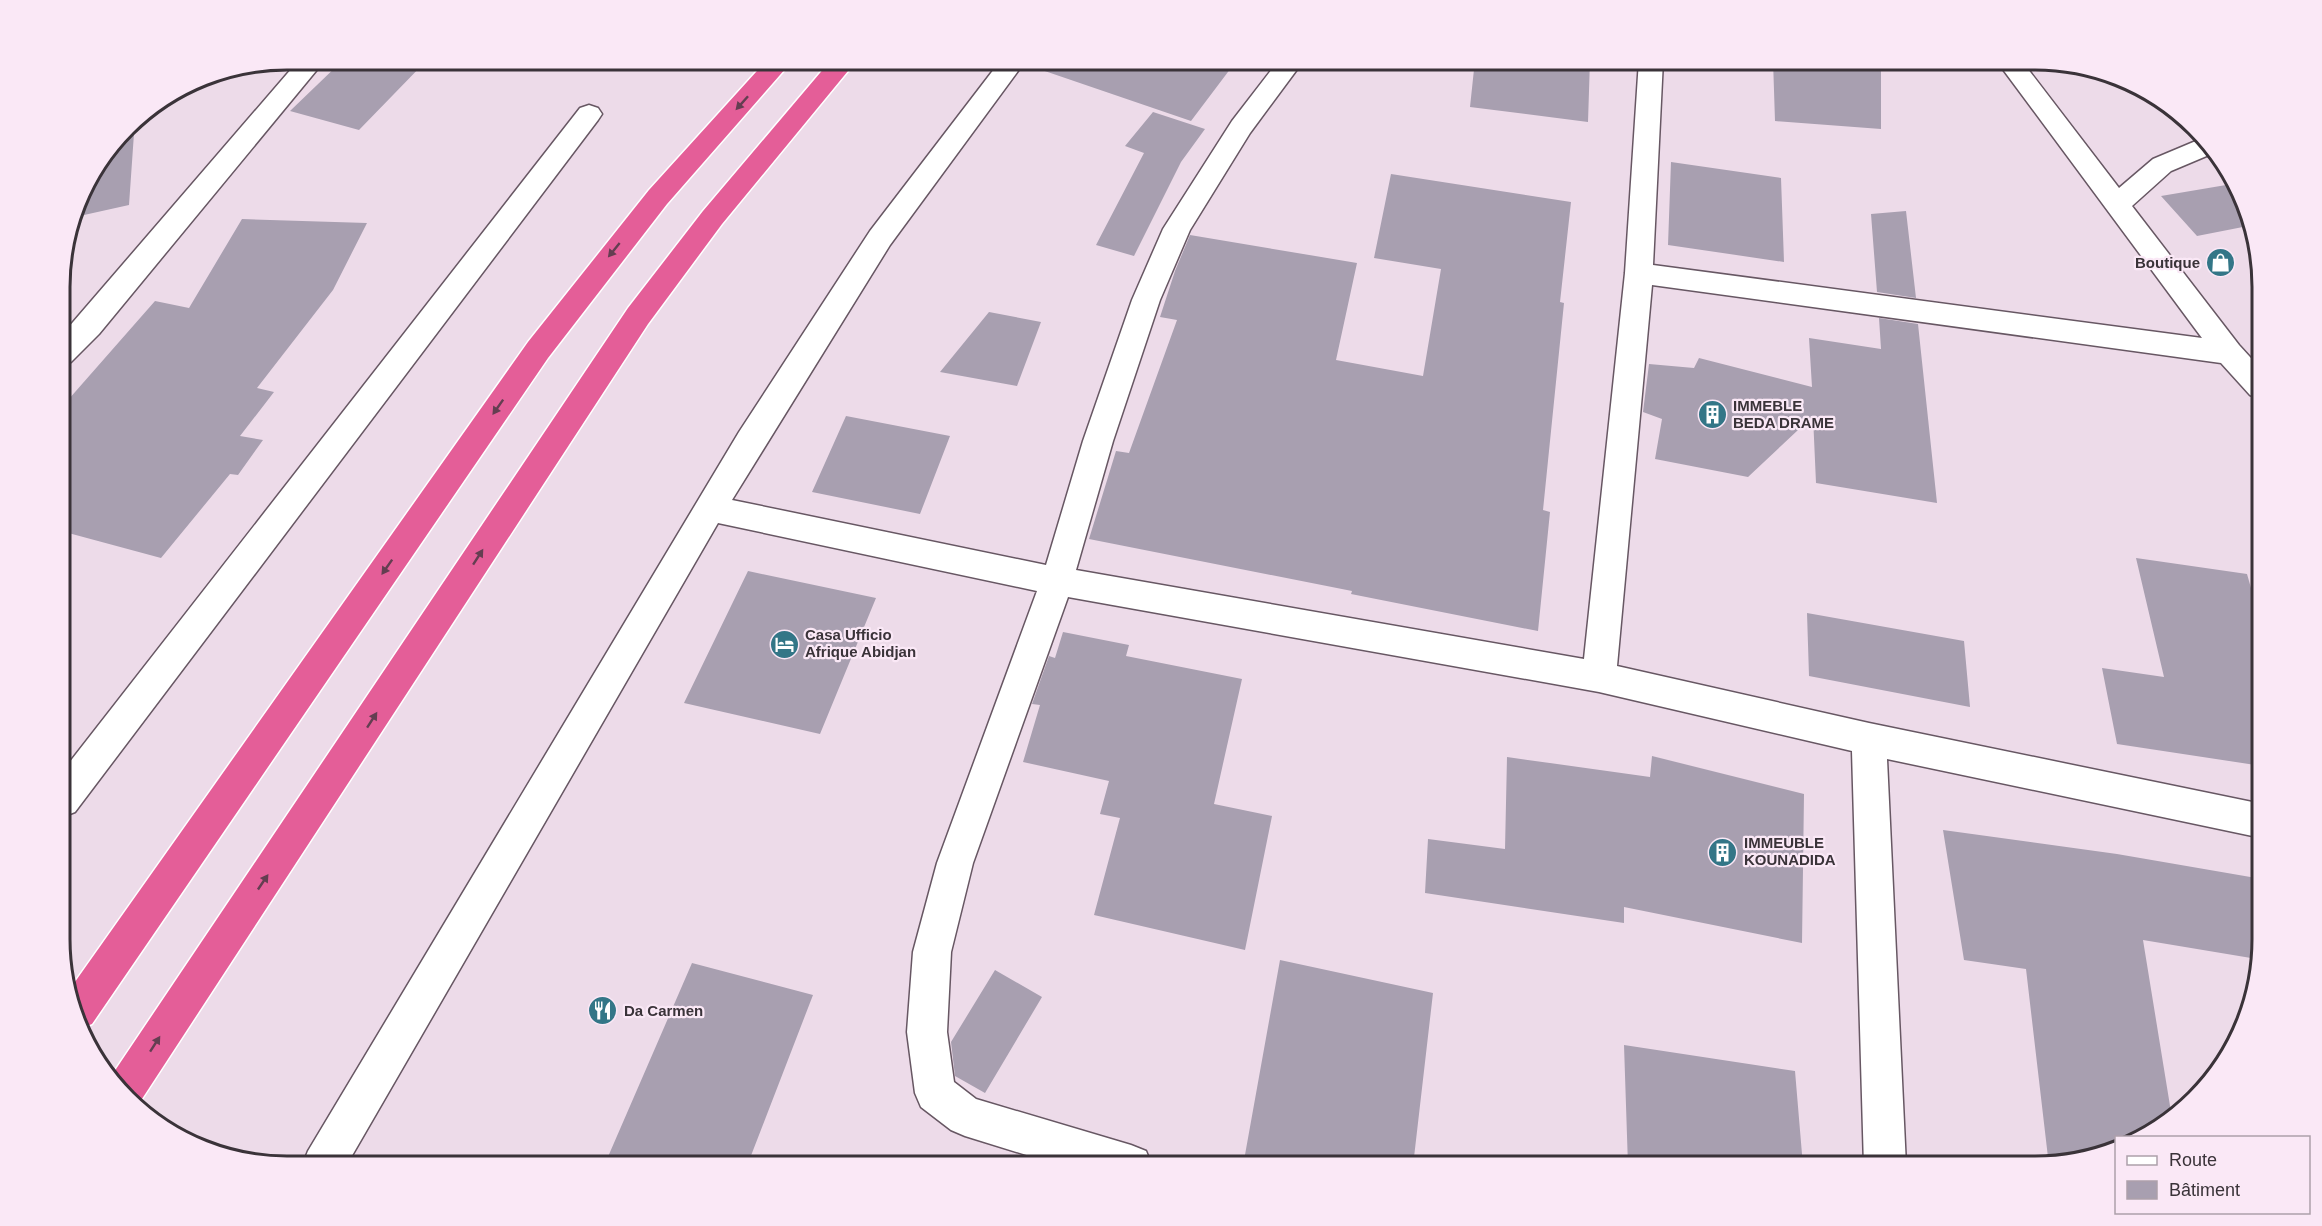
<svg xmlns="http://www.w3.org/2000/svg" width="2322" height="1226" viewBox="0 0 2322 1226" font-family="Arial,sans-serif">
<style>
.building{fill:#a89fb0}
.lines{fill:none;stroke-linecap:round;stroke-linejoin:round}
.street-casing{stroke:#675763;stroke-width:3}
.highway-casing{stroke:#fff;stroke-width:3}
.street{fill:#fff;fill-rule:evenodd}
.highway{fill:#e45e98;fill-rule:evenodd}
.oneway{fill:#643e51}
.labels{text-anchor:middle;stroke-width:4.5;stroke-linejoin:round;paint-order:stroke}
.poi-label{font-size:15px;font-weight:bold;fill:#3a3339;stroke:#fae8f6;text-anchor:start}
.rim{fill:none;stroke:#3a3339;stroke-width:3}
</style>
<rect width="100%" height="100%" fill="#eddbe9"/>
<path class="building" d="M343 60H427L359 130 290 111Z
M1034 60H1237L1191 121 1033 67Z
M1475 60H1590L1588 122 1470 107Z
M1773 60H1881V129L1775 121Z
M1153 112 1205 129 1181 162 1134 256 1096 245 1144 153 1125 146Z
M135 119 129 205 75 217 83 187Z
M1671 162 1781 178 1784 262 1668 245Z
M1391 174 1571 202 1560 302 1564 303 1543 510 1550 512 1538 631 1351 594 1352 591 1089 539 1116 451 1129 453 1177 320 1160 317 1175 271 1190 235 1357 263 1336 360 1423 376 1441 269 1374 258Z
M2232 184 2248 226 2197 236 2161 196Z
M1906 211 1916 298 1877 292 1871 214Z
M242 219 367 223 333 290 257 388 274 392 240 436 263 440 238 475 230 474 161 558 61 531V408L155 301 189 308Z
M989 312 1041 322 1017 386 940 372Z
M1879 318 1918 324 1937 503 1816 483 1813 416 1748 477 1655 459 1662 419 1643 412 1649 364 1694 368 1699 358 1812 387 1809 338 1881 349Z
M846 416 950 436 920 514 812 492Z
M2136 558 2247 574 2261 623 2262 766 2117 744 2102 668 2164 677Z
M748 571 876 598 820 734 684 703Z
M1807 613 1964 641 1970 707 1809 676Z
M1063 632 1129 645 1126 656 1242 679 1214 804 1272 816 1245 950 1094 915 1120 818 1100 814 1109 781 1023 762 1040 705 1032 704 1049 656 1055 658Z
M1652 756 1804 794 1802 943 1624 907V923L1425 893 1428 839 1505 849 1507 757 1650 777Z
M1943 830 2117 854 2262 879V939L2257 959 2143 940 2172 1118 2161 1128 2141 1137H2116V1150L2107 1154 2049 1166 2026 969 1964 960Z
M1280 960 1433 993 1413 1166H1243Z
M692 963 813 995 747 1166H604Z
M995 970 1042 997 985 1093 955 1076 951 1042Z
M1624 1045 1795 1071 1803 1166H1628Z"/>
<g class="lines">
<defs>
<path id="street" d="M299 60H325L99 334 71 362 61 365V336Z
M1001 60H1026L890 245 732 500 1046 565 1083 441 1132 300 1163 229 1232 121 1279 60H1304L1250 133 1190 230 1160 300 1113 441 1076 570 1584 659 1625 273 1639 60H1663L1653 265 2202 338 1996 60H2021L2119 188 2153 159 2203 138 2216 152 2171 171 2132 206 2239 345 2260 368V399L2250 395 2221 363 1652 285 1617 666 1869 723 2262 804V838L1887 759 1906 1166H1864L1852 751 1599 692 1068 597 973 863 951 952 947 1032 954 1082 976 1099 1131 1145 1146 1151 1152 1166H1062L965 1136 951 1130 921 1107 915 1093 907 1032 913 952 937 863 1037 591 718 523 346 1166H302L308 1151 739 432 870 231Z
M589 105 598 108 602 114 598 120 75 812 62 817V772L580 108Z"/>
<path id="highway" d="M767 60H793L667 204 548 358 92 1024 84 1027 70 989 528 342 649 190Z
M831 60H857L722 224 648 324 136 1108 110 1078 628 308 703 211Z"/>
</defs>
<use href="#street" class="street-casing"/>
<use href="#highway" class="highway-casing"/>
<use href="#street" class="street"/>
<use href="#highway" class="highway"/>
</g>
<defs><path id="oneway-solid" d="M-6-.8H1V-3.2L6.5 0L1 3.2V.8H-6Z" transform="scale(1.5)"/></defs>
<g class="oneway">
<use href="#oneway-solid" transform="translate(742 103) rotate(132)"/>
<use href="#oneway-solid" transform="translate(614 250) rotate(129)"/>
<use href="#oneway-solid" transform="translate(498 407) rotate(125)"/>
<use href="#oneway-solid" transform="translate(478 557) rotate(-57)"/>
<use href="#oneway-solid" transform="translate(387 567) rotate(125)"/>
<use href="#oneway-solid" transform="translate(372 720) rotate(-57)"/>
<use href="#oneway-solid" transform="translate(263 882) rotate(-56)"/>
<use href="#oneway-solid" transform="translate(155 1044) rotate(-57)"/>
</g>
<defs>
<symbol id="shop-disc" viewBox="-11 -11 22 22"><circle r="9.5" fill="#337687" stroke="#fae8f6"/><path d="M-5-2.5h2.3a2.7 3.5 0 0 1 5.4 0H5L5.5 6h-11ZM-1.5-2.5h3a1.5 2.3 0 0 0-3 0Z" fill="#fff"/></symbol>
<symbol id="building-disc" viewBox="-11 -11 22 22"><circle r="9.5" fill="#337687" stroke="#fae8f6"/><path d="M-4-6H4V6H1V3H-1V6H-4ZM-2.5-4.3h1.7v1.8h-1.7ZM.8-4.3h1.7v1.8H.8ZM-2.5-1h1.7V.8h-1.7ZM.8-1h1.7V.8H.8Z" fill="#fff"/></symbol>
<symbol id="hotel-disc" viewBox="-11 -11 22 22"><circle r="9.5" fill="#337687" stroke="#fae8f6"/><path d="M-6-4.5h1.5V1H6V5H4.5V3h-9V5H-6ZM-4 0a1.8 1.8 0 1 1 3.6 0ZM.5 0V-2.5h3Q6-2.5 6 0Z" fill="#fff"/></symbol>
<symbol id="restaurant-disc" viewBox="-11 -11 22 22"><circle r="9.5" fill="#337687" stroke="#fae8f6"/><path d="M-5-6h1v4h1v-4h1v4h1v-4h1v5L-1.5 .5V6h-2V.5L-5-1ZM5-6V6H3V1.5H1.5Q1.5-4 5-6Z" fill="#fff"/></symbol>
</defs>
<g fill-rule="evenodd">
<use href="#shop-disc" x="2204" y="246" width="33" height="33"/>
<use href="#building-disc" x="1696" y="398" width="33" height="33"/>
<use href="#hotel-disc" x="768" y="628" width="33" height="33"/>
<use href="#building-disc" x="1706" y="836" width="33" height="33"/>
<use href="#restaurant-disc" x="586" y="994" width="33" height="33"/>
</g>
<g class="labels">
<g class="poi-label">
<text x="2200" y="268" text-anchor="end">Boutique</text>
<text x="1733" y="411">IMMEBLE<tspan x="1733" dy="17">BEDA DRAME</tspan></text>
<text x="805" y="640">Casa Ufficio<tspan x="805" dy="17">Afrique Abidjan</tspan></text>
<text x="1744" y="848">IMMEUBLE<tspan x="1744" dy="17">KOUNADIDA</tspan></text>
<text x="624" y="1016">Da Carmen</text>
</g>
</g>
<path d="M0 0H2322V1226H0ZM287 70H2035A217 217 0 0 1 2252 287V939A217 217 0 0 1 2035 1156H287A217 217 0 0 1 70 939V287A217 217 0 0 1 287 70Z" fill="#fae8f6" fill-rule="evenodd"/>
<path class="rim" d="M287 70H2035A217 217 0 0 1 2252 287V939A217 217 0 0 1 2035 1156H287A217 217 0 0 1 70 939V287A217 217 0 0 1 287 70Z"/>
<rect x="2115" y="1136" width="195" height="78" fill="#fae8f6" stroke="#ada0aa" stroke-width="1.5"/>
<rect x="2127" y="1156" width="30" height="9" fill="#ffffff" stroke="#ada0aa" stroke-width="1.5"/>
<text x="2169" y="1166" font-size="18" fill="#3a3339">Route</text>
<rect x="2127" y="1181" width="30" height="18" fill="#a89fb0" stroke="#ada0aa" stroke-width="1.5"/>
<text x="2169" y="1196" font-size="18" fill="#3a3339">Bâtiment</text>
</svg>
